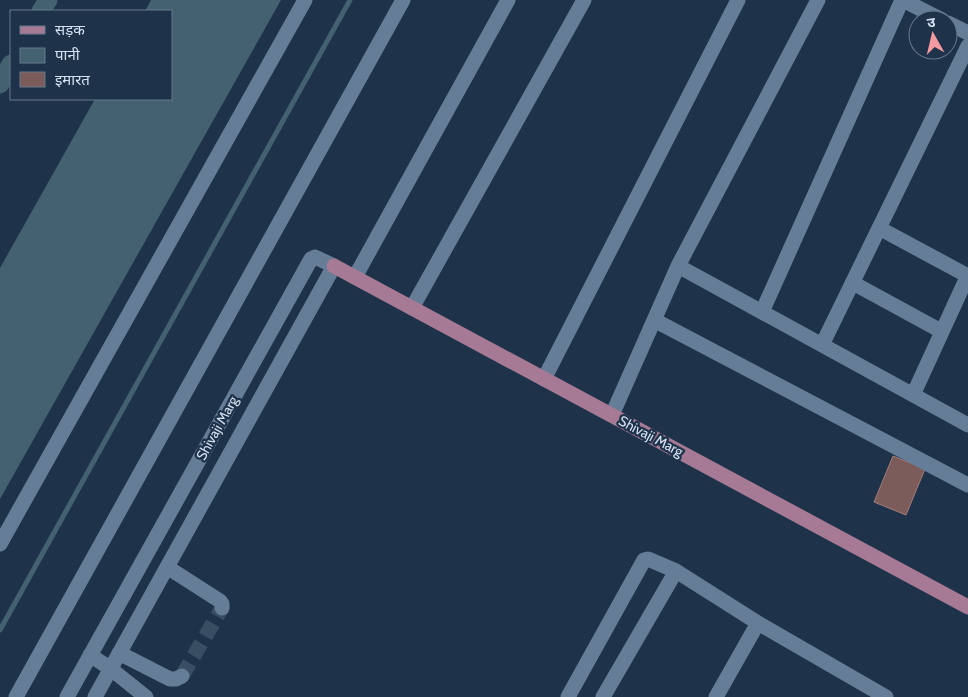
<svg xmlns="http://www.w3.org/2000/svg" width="968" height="697" viewBox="0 0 968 697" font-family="Cabin,'Noto Sans Devanagari',sans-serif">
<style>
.water{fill:#446170}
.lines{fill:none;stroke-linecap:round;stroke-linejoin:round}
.stream{stroke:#446170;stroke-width:5}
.canal{stroke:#446170;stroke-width:19}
.building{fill:#7c5c5b;stroke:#a37c7a}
.minor-tunnel{stroke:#394d63;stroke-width:15;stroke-dasharray:15 8;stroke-linecap:butt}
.minor{stroke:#667d98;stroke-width:15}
.major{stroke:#a67994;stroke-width:15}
.labels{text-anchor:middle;stroke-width:4.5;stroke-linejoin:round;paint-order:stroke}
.street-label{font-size:14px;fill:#d4e1f0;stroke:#1e334a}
</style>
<rect width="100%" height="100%" fill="#1e334a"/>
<path class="water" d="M151 0H281L0 499V268L95 99H171V11H145Z"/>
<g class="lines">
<path class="stream" d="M0 630 350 0"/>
<path class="canal" d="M41 11 48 0
M0 84 11 64"/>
</g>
<path class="building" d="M893 456 925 469 906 515 874 502Z"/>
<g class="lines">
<path class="minor-tunnel" d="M182 676 222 608"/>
<path class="minor" d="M903 0 942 20
M948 23 968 33
M879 228 968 276
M678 266 968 425
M355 277 508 0
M853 283 941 331
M412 308 584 0
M762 312 902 0
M654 320 968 485
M822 345 968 46
M544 379 738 0
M913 395 968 275
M612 415 678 266 818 0
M0 544 305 0
M167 567 220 601 222 604V608
M119 653 170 679H176L182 676
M90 655 111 669 146 697
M16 697 403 0
M67 697 311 259 315 257 334 266 95 697
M568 697 644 560 648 559 676 571 758 623 886 697
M603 697 676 571
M716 697 758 623"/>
<path class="major" d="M334 266 968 607"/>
</g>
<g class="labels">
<g class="street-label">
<text transform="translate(217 428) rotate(-61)" y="5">Shivaji Marg</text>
<text transform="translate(651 436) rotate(28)" y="5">Shivaji Marg</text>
</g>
</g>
<rect x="10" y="10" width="162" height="90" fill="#1e334a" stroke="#67798c"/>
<rect x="20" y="26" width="25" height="8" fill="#a67994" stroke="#67798c"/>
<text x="55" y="35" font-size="15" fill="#d4e1f0">सड़क</text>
<rect x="20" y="48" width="25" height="15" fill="#446170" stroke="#67798c"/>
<text x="55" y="60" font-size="15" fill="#d4e1f0">पानी</text>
<rect x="20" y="72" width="25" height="15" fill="#7c5c5b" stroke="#67798c"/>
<text x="55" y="85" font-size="15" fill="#d4e1f0">इमारत</text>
<g transform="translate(933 35) rotate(352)"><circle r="24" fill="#1e334a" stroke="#67798c"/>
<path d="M0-4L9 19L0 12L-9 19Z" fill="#f49aa0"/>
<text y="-8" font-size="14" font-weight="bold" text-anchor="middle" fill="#d4e1f0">उ</text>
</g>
</svg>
